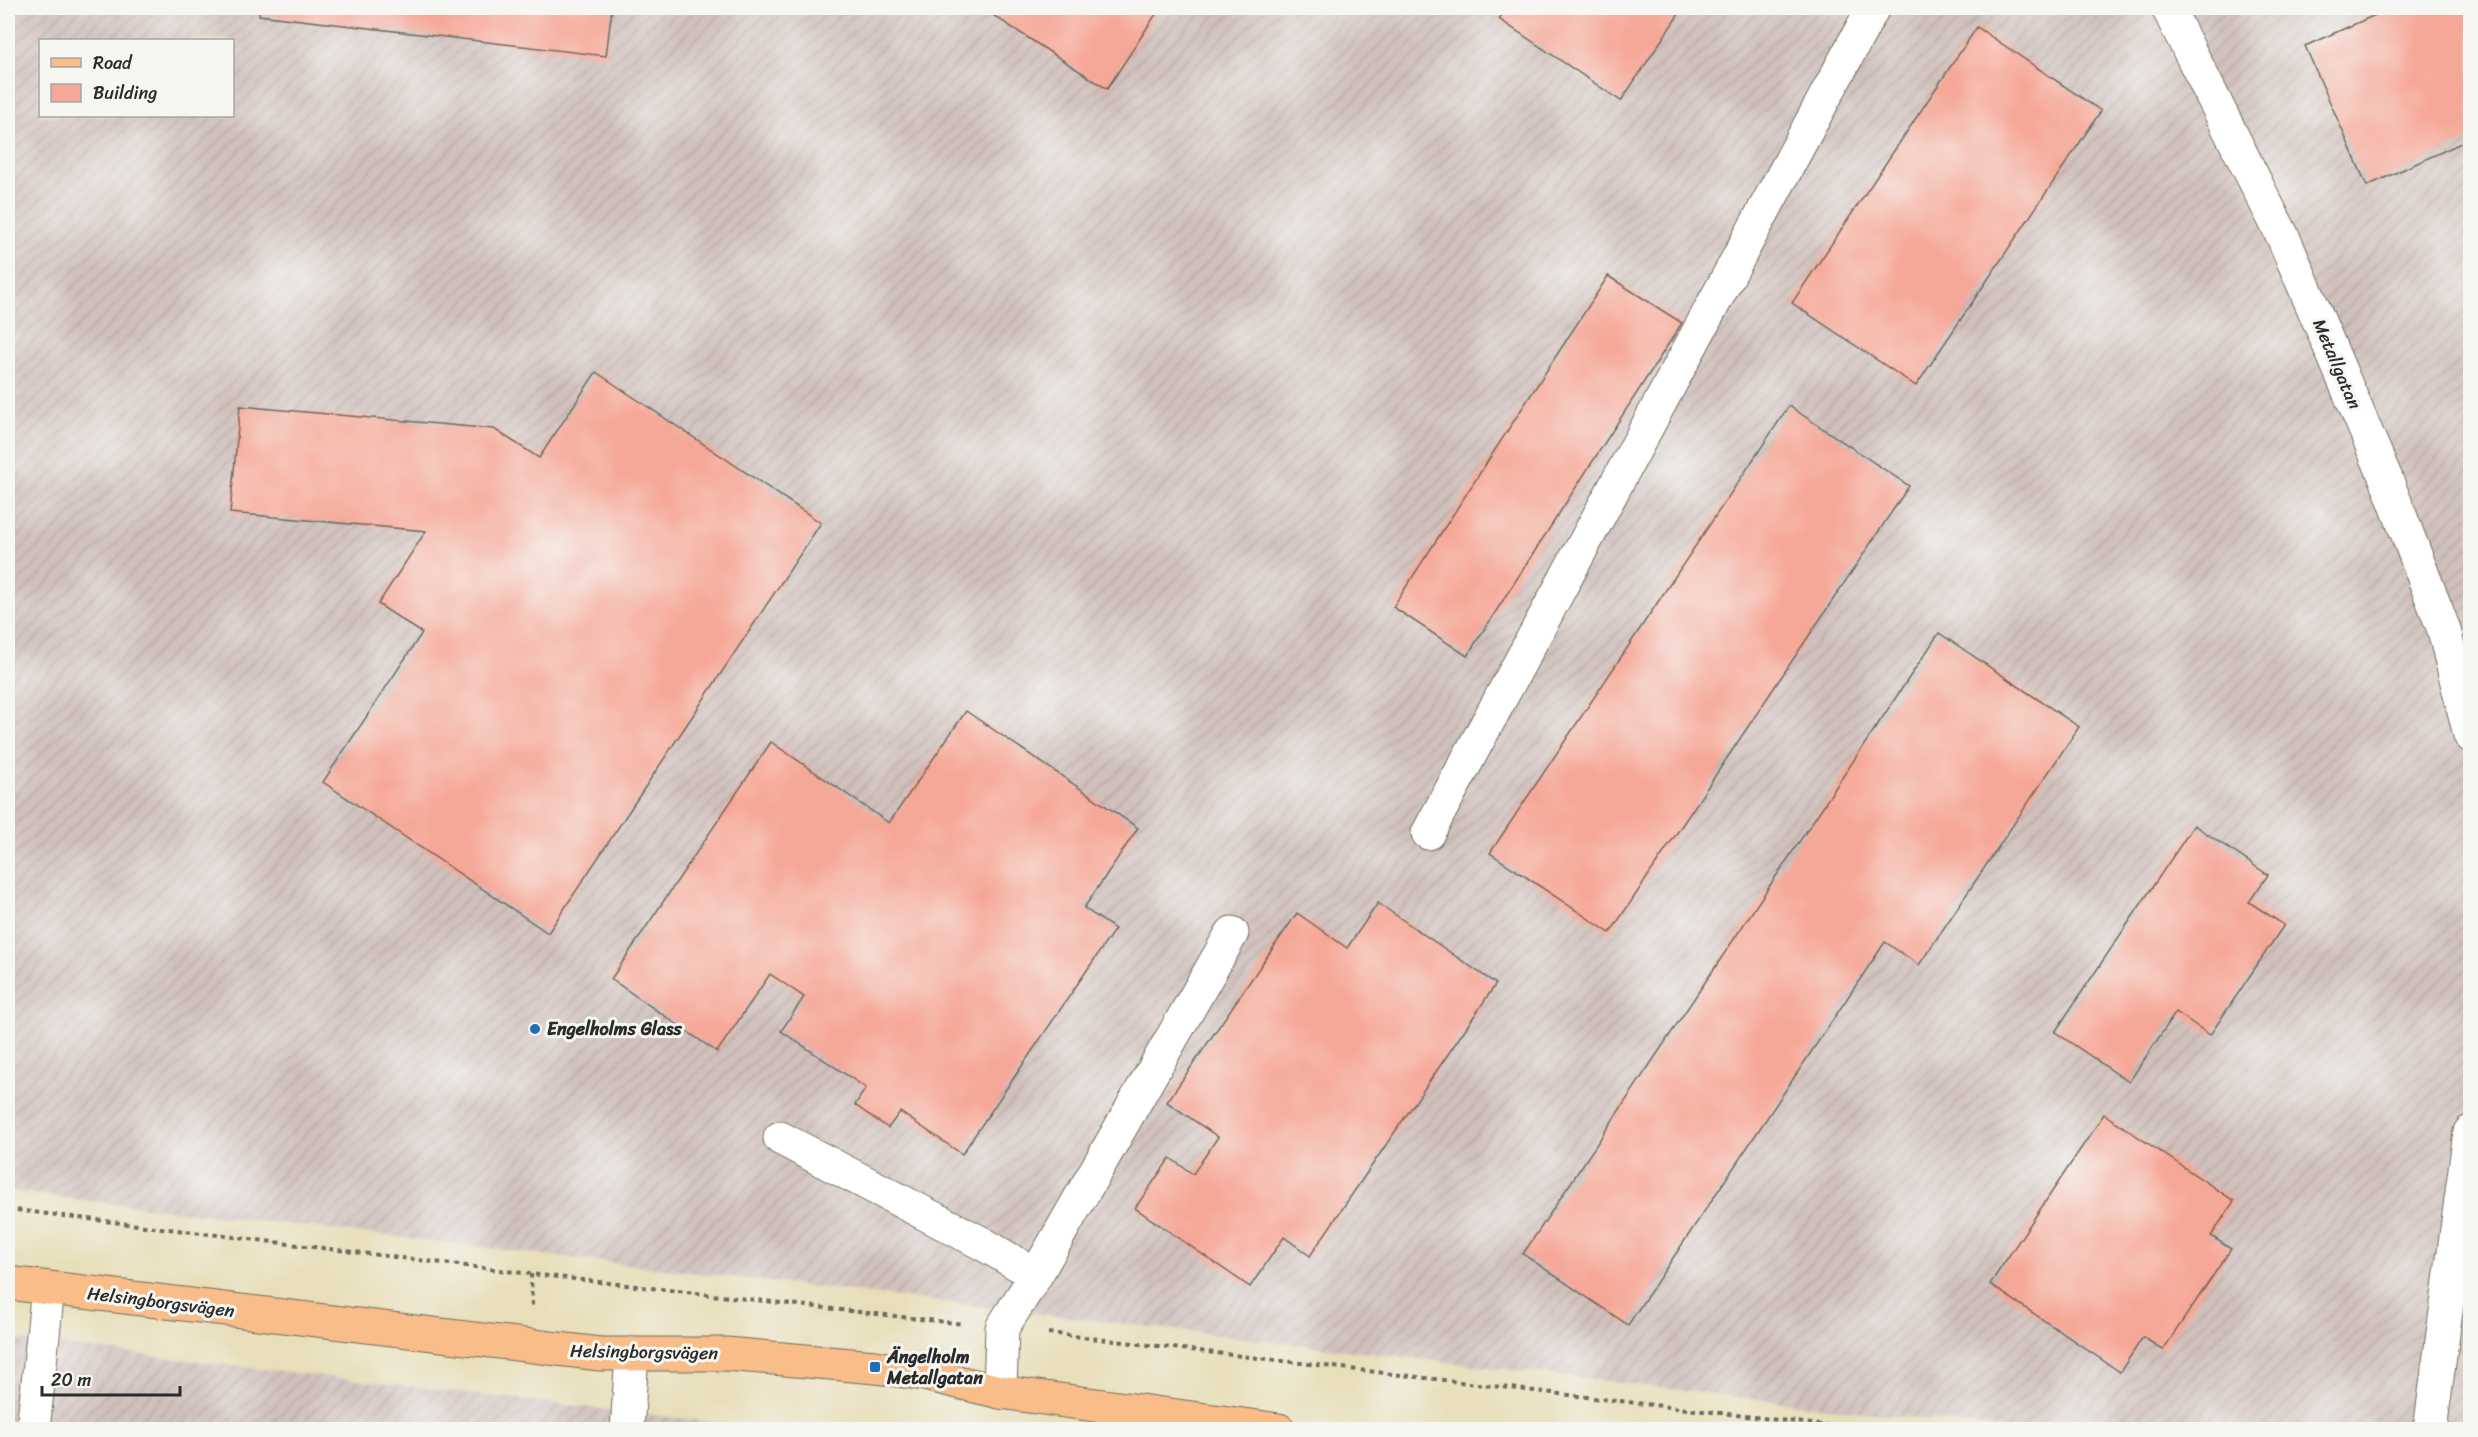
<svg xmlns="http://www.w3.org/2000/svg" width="2478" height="1437" viewBox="0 0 2478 1437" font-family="Sriracha,sans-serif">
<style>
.industrial{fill:url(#industrial-furrows);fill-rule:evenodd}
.building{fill:#f6a898}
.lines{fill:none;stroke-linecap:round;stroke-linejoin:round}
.minor-casing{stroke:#6d6a5d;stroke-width:35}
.major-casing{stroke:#6d6a5d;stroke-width:35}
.path{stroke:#6d6a5d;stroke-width:4;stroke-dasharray:4.5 4.5;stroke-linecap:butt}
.minor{stroke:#fff;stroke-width:33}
.major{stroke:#f8bd88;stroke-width:33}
.poi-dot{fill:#1f6fb2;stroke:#f6f6f2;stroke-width:2}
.labels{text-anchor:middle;stroke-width:6;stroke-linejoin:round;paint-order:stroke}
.street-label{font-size:18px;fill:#2b2b2b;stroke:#f6f6f2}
.poi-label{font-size:18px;font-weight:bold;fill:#2b2b2b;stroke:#f6f6f2;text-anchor:start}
</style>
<defs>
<pattern id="industrial-furrows" width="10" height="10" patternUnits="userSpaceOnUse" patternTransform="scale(1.5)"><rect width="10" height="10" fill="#d0c0bc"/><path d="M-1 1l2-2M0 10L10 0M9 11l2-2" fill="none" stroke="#b3a5a2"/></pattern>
</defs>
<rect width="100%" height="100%" fill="#f6f6f2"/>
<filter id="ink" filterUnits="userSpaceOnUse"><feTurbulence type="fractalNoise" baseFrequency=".0167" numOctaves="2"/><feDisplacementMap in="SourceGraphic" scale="12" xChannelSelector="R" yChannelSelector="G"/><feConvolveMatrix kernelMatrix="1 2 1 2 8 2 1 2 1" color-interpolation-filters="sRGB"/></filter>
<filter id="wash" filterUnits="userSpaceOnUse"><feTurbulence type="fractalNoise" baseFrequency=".008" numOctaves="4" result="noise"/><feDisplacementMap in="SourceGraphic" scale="24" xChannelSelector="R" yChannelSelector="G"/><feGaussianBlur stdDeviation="1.35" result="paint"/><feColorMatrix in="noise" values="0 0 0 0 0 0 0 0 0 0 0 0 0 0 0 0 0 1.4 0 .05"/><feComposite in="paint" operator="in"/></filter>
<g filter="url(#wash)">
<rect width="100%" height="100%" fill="#e8deb9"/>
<path class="industrial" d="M8 8H2470V1429H2006L8 1191ZM40 40H232V116H40Z
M8 1339 771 1429H8Z"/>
<g id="blocks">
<path class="building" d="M260 8H612L606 56 259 15Z
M982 8H1160L1107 89Z
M1506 8H1683L1621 101 1499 19Z
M2391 8H2470V139L2367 186 2305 46Z
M1977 27 2101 111 1916 386 1792 303Z
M1608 276 1682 323 1467 656 1393 607Z
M596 372 821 523 548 933 323 782 422 633 378 604 426 531 230 513 240 406 494 429 539 458Z
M1789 406 1909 486 1610 933 1490 853Z
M1939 633 2079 727 1919 965 1885 942 1628 1325 1523 1254Z
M966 711 1138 828 1084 908 1115 929 962 1154 900 1112 888 1128 855 1105 866 1088 781 1031 804 997 770 974 717 1052 611 979 771 742 889 823Z
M2194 825 2268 875 2249 902 2284 925 2210 1035 2176 1012 2129 1082 2055 1032Z
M1378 903 1496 984 1310 1256 1284 1237 1250 1287 1135 1208 1170 1158 1193 1174 1218 1137 1167 1102 1297 913 1347 948Z
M2104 1114 2234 1201 2211 1236 2231 1249 2163 1350 2143 1337 2120 1372 1990 1284Z"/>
</g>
</g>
<g filter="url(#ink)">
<use href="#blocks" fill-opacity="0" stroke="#6d6a5d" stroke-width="1.5"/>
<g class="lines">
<defs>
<path id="minor" d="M2168 8 2284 239 2387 481 2444 630 2470 735
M1428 833 1873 8
M780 1138 985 1245 1036 1275
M1000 1392 1002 1328 1036 1275 1232 933
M33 1430 48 1288
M627 1430 632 1354
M2430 1430 2470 1132"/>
<path id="major" d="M8 1283 600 1354H726L875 1367 924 1374 1000 1392 1279 1430"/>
</defs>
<use href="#minor" class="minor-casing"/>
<use href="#major" class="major-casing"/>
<path class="path" d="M8 1209 531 1274 963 1324
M531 1274 532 1306
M1048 1333 1863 1430"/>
<use href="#minor" class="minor"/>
<use href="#major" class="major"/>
</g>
</g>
<g class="poi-dot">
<circle cx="535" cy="1029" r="6"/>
<rect x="869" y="1361" width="12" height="12" rx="3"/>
</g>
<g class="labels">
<g class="street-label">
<text transform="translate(2337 364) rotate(67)" y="6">Metallgatan</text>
<text transform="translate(161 1302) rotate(7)" y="6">Helsingborgsvägen</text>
<text transform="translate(644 1352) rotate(1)" y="6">Helsingborgsvägen</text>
</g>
<g class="poi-label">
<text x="547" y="1035">Engelholms Glass</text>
<text x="887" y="1363">Ängelholm<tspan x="887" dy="21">Metallgatan</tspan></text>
</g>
</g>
<rect width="2478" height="1437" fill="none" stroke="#f6f6f2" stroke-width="30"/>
<rect x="39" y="39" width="195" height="78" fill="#f6f6f2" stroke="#a5a5a2" stroke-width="1.5"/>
<rect x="51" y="58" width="30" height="9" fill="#f8bd88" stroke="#a5a5a2" stroke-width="1.5"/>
<text x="93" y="69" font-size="18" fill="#2b2b2b">Road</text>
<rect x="51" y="84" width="30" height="18" fill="#f6a898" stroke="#a5a5a2" stroke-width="1.5"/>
<text x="93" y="99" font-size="18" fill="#2b2b2b">Building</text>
<path d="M42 1386v9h138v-9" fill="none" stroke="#2b2b2b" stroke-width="3"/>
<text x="51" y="1386" font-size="18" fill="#2b2b2b" stroke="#f6f6f2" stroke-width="4.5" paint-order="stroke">20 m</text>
</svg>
